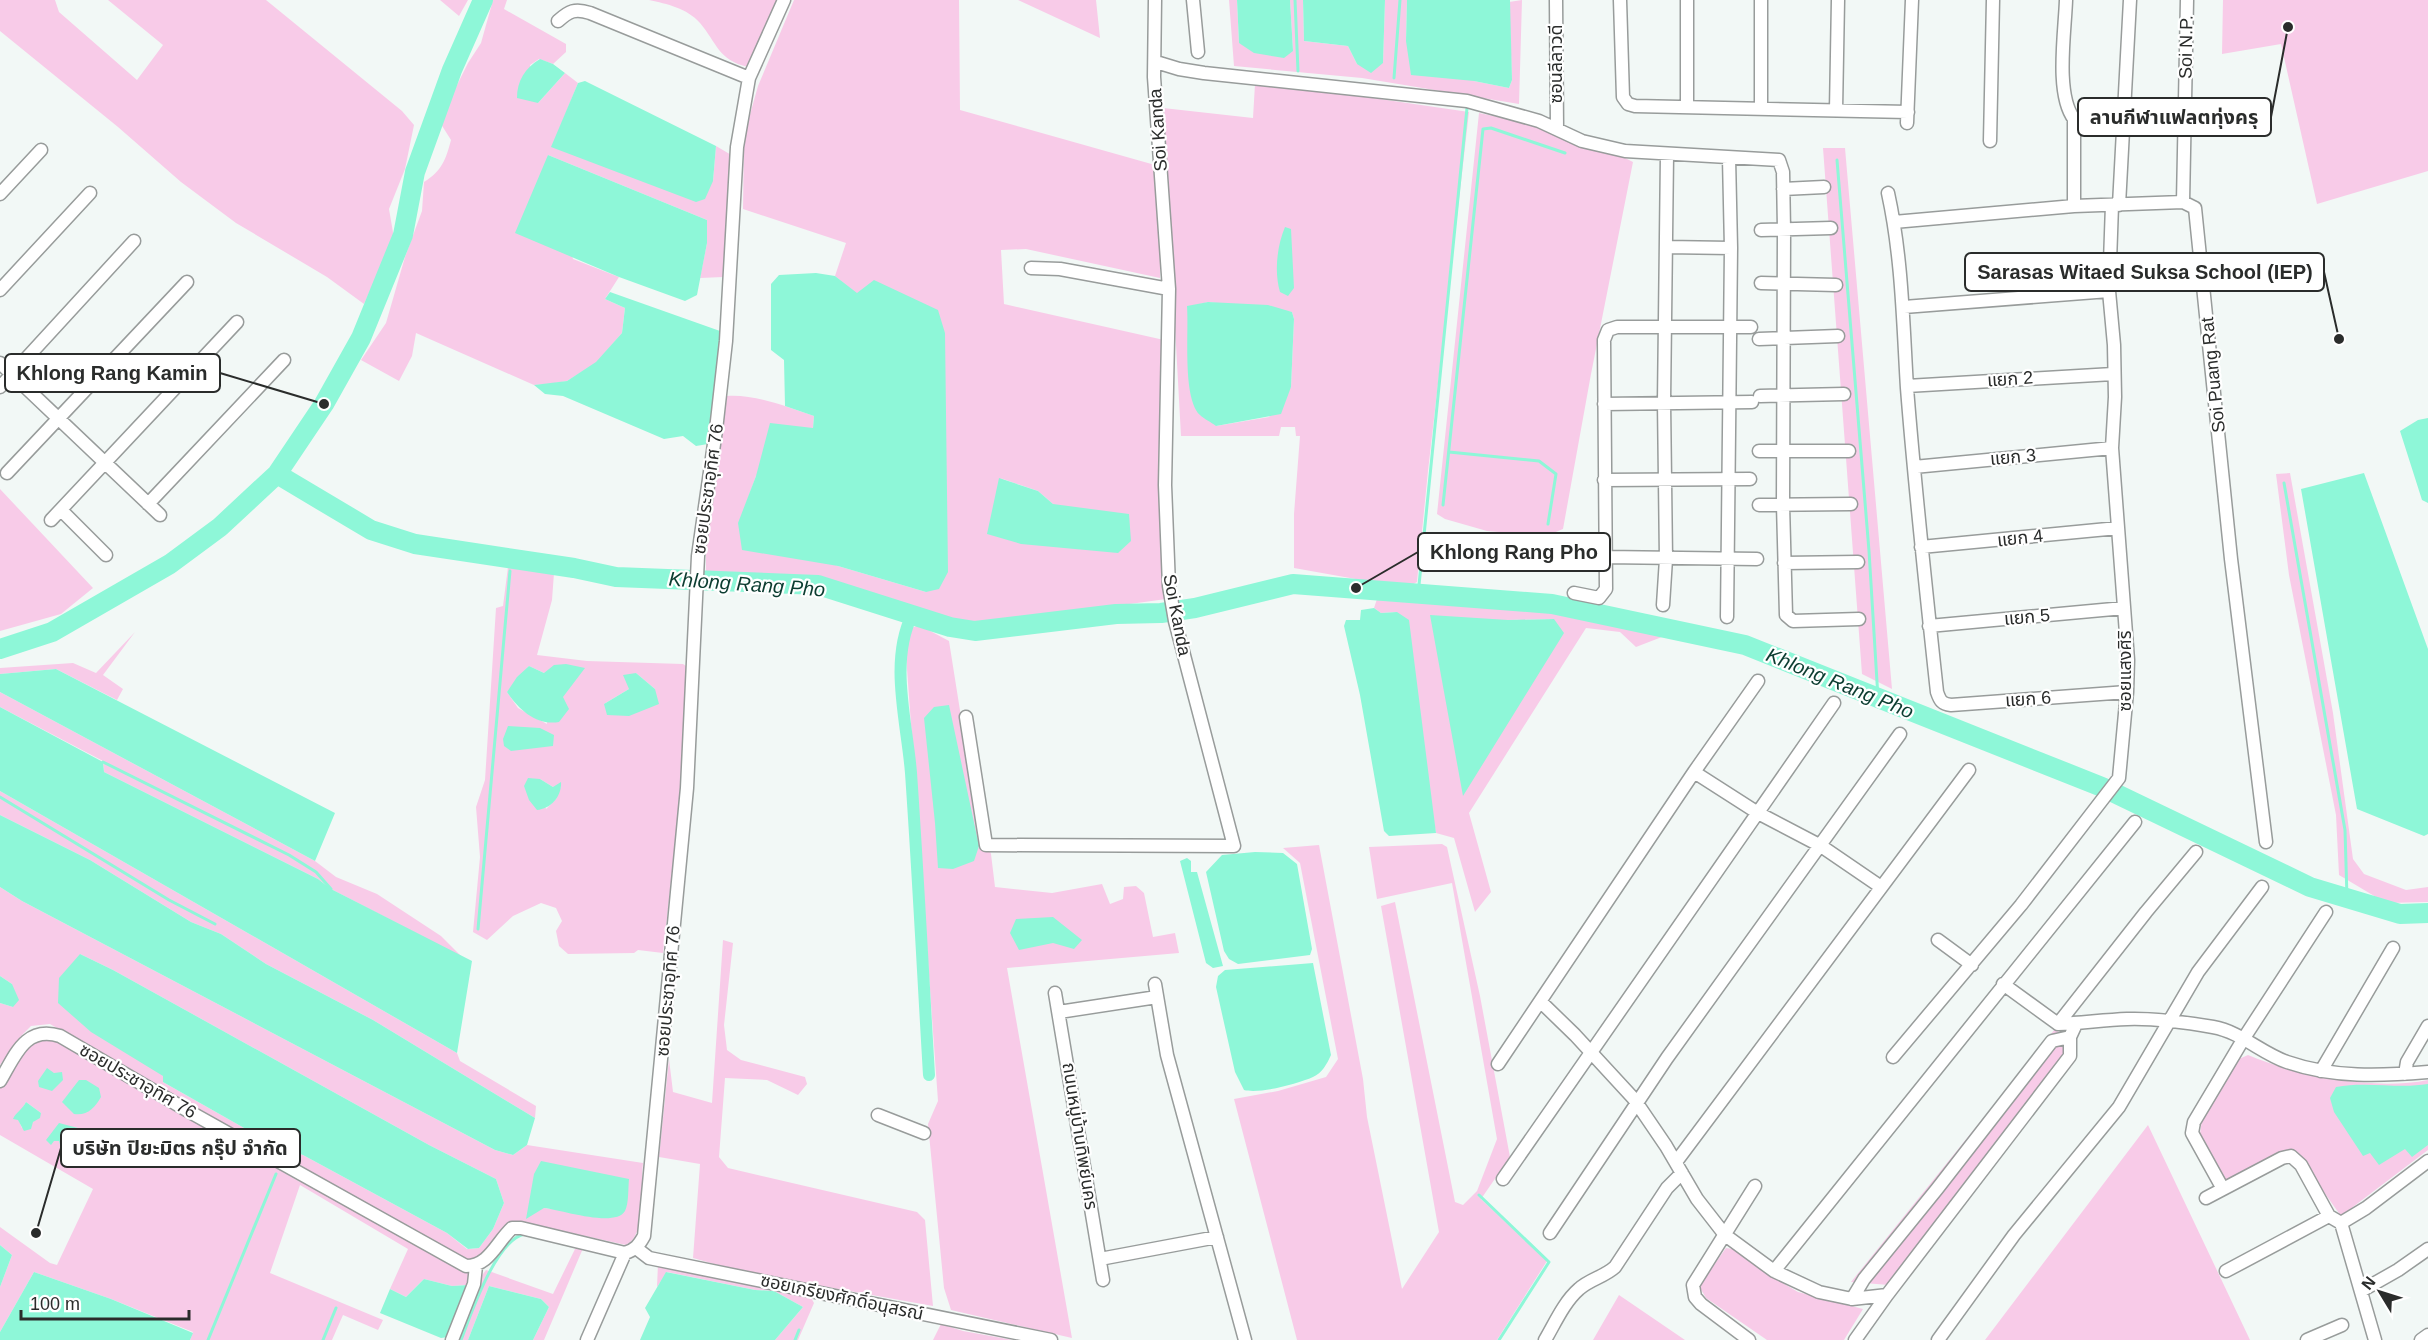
<svg xmlns="http://www.w3.org/2000/svg" width="2428" height="1340" viewBox="0 0 2428 1340" font-family="Helvetica,'Noto Sans Thai',sans-serif">
<style>
.green{fill:#f8cbe8;fill-rule:evenodd}
.water{fill:#8ef7d8}
.lines{fill:none;stroke-linecap:round;stroke-linejoin:round}
.stream{stroke:#8ef7d8;stroke-width:3}
.canal{stroke:#8ef7d8;stroke-width:12}
.river{stroke:#8ef7d8;stroke-width:20}
.street-casing{stroke:#989c9b;stroke-width:15}
.street{stroke:#fff;stroke-width:12}
.labels{text-anchor:middle;stroke-width:4.5;stroke-linejoin:round;paint-order:stroke}
.street-label{font-size:18px;fill:#2a2c2b;stroke:#fff}
.water-label{font-size:20px;font-style:italic;fill:#0c3d31;stroke:#fff}
.leader{fill:none;stroke:#2a2c2b;stroke-width:2}
.callout-dot{fill:#2a2c2b;stroke:#fff;stroke-width:2}
.callout{fill:#fff;stroke:#2a2c2b;stroke-width:2}
.callout-label{font-size:20px;text-anchor:middle;font-weight:bold;fill:#2a2c2b}
</style>
<rect width="100%" height="100%" fill="#f2f8f6"/>
<path class="green" d="M0 0H55L59 12 137 80 163 45 108 0H266L402 111 414 125 405 169 389 209 394 238 364 304 327 277 236 223 181 182 118 127 0 31Z
M440 0H468L459 16Z
M493 0H507L504 9 566 44V52L553 64 539 59 530 65 538 103 565 73 578 83 552 147 713 181 716 146 733 156 723 277 700 278 707 243V220L548 155 573 259 619 277 605 299 625 308 622 333 596 363 567 381 549 384 534 385 416 333 412 356 399 381 361 360 386 323 405 257 422 211 424 182C442 171 446 159 451 140L439 121 468 63 481 43Z
M649 0H778L748 67C718 60 717 43 700 23 687 8 667 4 649 0Z
M794 0H959L960 110 1155 165 1160 233V278L1026 249 1001 250 1004 304 1164 340 1166 599 977 625 951 619 820 579 706 576V554L727 396C755 394 787 407 814 416L813 428 756 476 739 523 838 566 926 592 945 479V333L857 294 835 276 846 243 743 209 744 136 758 86ZM1000 478 1038 491 1053 504Z
M1018 0H1096L1100 38Z
M1229 0H1237L1239 43 1293 51 1290 0H1303L1304 41 1348 46 1357 64 1383 63 1385 0H1407L1406 41 1474 81 1509 88 1512 80 1509 2 1522 0 1519 104 1362 78 1234 66Z
M2223 0H2428V171L2317 204 2281 44 2222 54Z
M1255 84 1373 98 1469 112 1428 471 1417 582 1406 588 1294 568V514L1300 436H1296L1295 427H1281L1279 436H1181L1163 108 1253 118ZM1208 302 1292 312 1294 319 1291 387 1269 417 1216 426 1189 332 1188 307Z
M1479 113 1542 126 1580 146 1623 157 1633 162 1591 374 1563 529 1546 536 1487 531 1445 519 1437 514Z
M1823 148H1845L1892 689 1862 674Z
M2290 473 2333 713 2353 859 2364 874 2406 890 2428 887V902L2386 903 2339 875 2336 815 2289 575 2276 474Z
M0 489 93 588 61 614 0 631Z
M508 567 554 573 552 600 537 655 587 661 683 664 686 666 683 774 663 953 638 950 634 953 568 954 559 946 556 931 562 921 556 908 541 903 513 916 487 940 473 932 480 857 476 807 485 780 496 608 503 606ZM529 666 544 673 547 724 518 708 507 692ZM636 673 655 689 604 704 629 689ZM540 779 553 787 561 786 556 799 546 809Z
M1377 599 1552 609 1667 635 1636 647 1620 632 1586 628 1469 813 1491 892 1475 912 1454 838 1436 833 1397 612 1381 613 1374 608ZM1554 619 1463 795 1508 620Z
M919 625 949 641 968 761 970 786 991 854 995 887 1052 893 1102 884 1110 904 1123 899 1124 887 1136 886 1144 893 1153 937 1175 933 1179 953 1007 968 1072 1338 951 1310 944 1288 928 1124 938 1101 906 655 909 629Z
M135 632 103 675 123 689 117 700 56 669 0 674V668L73 663 96 673Z
M0 692 315 861 336 877 377 894 441 936 462 957 331 889 318 879 104 772 103 761 0 707Z
M0 791 457 1053 460 1061 536 1106 535 1118 373 1020 266 964 221 934 191 922 90 860 0 815Z
M1442 844 1447 847 1480 996 1510 1157 1481 1199 1547 1261 1497 1340H1297L1234 1099 1278 1091 1326 1077 1338 1059 1300 863 1283 848 1319 845 1363 1079 1367 1117 1402 1289 1439 1232 1381 906 1395 902 1455 1202 1463 1205 1477 1191 1497 1139 1452 883 1377 899 1369 847Z
M0 887 22 901 495 1150 513 1155 527 1145 643 1163C640 1184 647 1236 626 1245L526 1223 487 1253 471 1262 457 1258 160 1089 50 1024 31 1026 21 1036 0 1065V1003L13 1007 12 984 0 976ZM80 954 113 970 429 1145 496 1179 504 1203 493 1229 479 1248 467 1249 447 1233 303 1155 274 1145 163 1082V1076ZM534 1174 562 1210 544 1208Z
M723 940 733 943 724 1025 727 1050 741 1060 805 1077 807 1084 798 1095 767 1080 725 1078 719 1157 728 1168 917 1212 925 1220 933 1306 739 1271 693 1258 700 1164 659 1157 669 1059 673 1092 712 1103Z
M2055 1029 2075 1046 1889 1285 1851 1282Z
M45 1039 54 1040 139 1087 300 1182 305 1181 452 1266 471 1272 469 1285 452 1286 424 1279 406 1297 390 1289 408 1249 300 1185 270 1273 383 1320 378 1330 343 1315 332 1340H190L193 1332 111 1299 34 1272 0 1332V1287L12 1255 0 1245V1227L50 1263 57 1265 93 1189 0 1135V1088L29 1045ZM26 1102 41 1113 33 1122 22 1128C16 1116 21 1112 26 1102ZM67 1126 78 1128 81 1139 75 1146H66L60 1141H54Z
M2248 1055C2297 1076 2375 1091 2428 1080V1150L2341 1216 2293 1149 2229 1182 2221 1176 2200 1134 2202 1119 2239 1059Z
M2148 1125 2250 1340H1985Z
M584 1246 544 1340H533L549 1307 541 1299 489 1286 468 1340H454L480 1278 486 1270 553 1294 575 1249Z
M1726 1248 1733 1249 1769 1275 1798 1292 1863 1309 1844 1340H1767L1706 1298 1699 1286Z
M658 1264 810 1296 814 1303 798 1340H775L803 1307 774 1291 755 1290 667 1272 657 1287Z
M1619 1295 1685 1340H1593Z
M941 1324 963 1331 1013 1340H933Z"/>
<path class="water" d="M1237 0H1290L1293 51 1284 58 1254 53 1239 43Z
M1303 0H1385L1383 63 1371 73 1357 64 1348 46 1304 41Z
M1407 0H1510L1512 80 1509 88 1474 81 1411 75 1406 41Z
M540 59 553 64 565 73 538 103 517 98C517 81 525 68 540 59Z
M585 81 716 146 713 181 705 199 696 202 551 147 578 83Z
M548 155 707 220V243L697 295 685 301 619 277 515 233Z
M1285 227 1291 229 1294 288 1288 296 1280 292C1274 272 1277 246 1285 227Z
M816 273 835 276 857 293 874 280 938 310 945 333 948 572 939 589 926 592 838 566 742 550 738 523 756 476 770 423 813 428 814 416 785 406 784 360 771 350V284L779 275Z
M610 292 720 331 717 383 708 444 696 446 683 436 664 439 563 396 545 394 534 385 567 381 596 362 622 333 625 308 605 299Z
M1208 302 1268 305 1292 312 1294 319 1291 387 1281 414 1216 426C1211 422 1204 419 1200 415 1182 398 1189 332 1187 306Z
M2428 418V503L2422 500 2400 431 2418 420Z
M2364 473 2428 649V834L2424 836 2357 809 2301 489Z
M999 478 1038 491 1053 504 1129 514 1131 541 1118 553 1021 544 987 534Z
M1374 608 1381 613 1397 612 1409 620 1436 833 1389 836 1384 831 1360 695 1344 626 1346 620H1360L1361 610Z
M1430 615 1508 620 1554 619 1564 633 1463 796Z
M566 664 585 668 563 697 569 709 559 722C537 726 519 710 507 692L517 677 529 666 544 673 554 665Z
M56 669 335 813 315 861 0 692V674Z
M636 673 655 689 659 704 629 716 607 715 604 704 629 689 623 675Z
M949 705 979 846 974 861 953 869 938 868 935 823 924 718 934 707Z
M0 707 103 762 104 772 318 879 331 889 472 961 457 1053 0 791Z
M508 726 540 728 554 735 553 746 511 751 504 746 503 739Z
M528 778 540 779 553 787 561 782C562 796 551 809 537 810L529 800 524 786Z
M0 815 90 860 191 922 221 934 266 964 373 1020 535 1118 527 1145 513 1155 495 1150 22 901 0 887Z
M1255 852 1283 853 1297 864 1312 949 1310 955 1238 964 1229 959 1224 951 1206 872 1222 855Z
M1187 858 1191 861V872H1197L1223 966 1213 968 1206 963 1180 861Z
M1053 917 1082 940 1074 949 1053 943 1019 950 1010 933 1016 919Z
M80 954 113 970 429 1145 496 1179 504 1203 493 1229 479 1248 468 1249 447 1233 303 1155 274 1145 163 1082V1076L91 1032 58 1003 59 978Z
M1313 963 1331 1055C1327 1064 1322 1073 1313 1077 1297 1084 1260 1094 1244 1090L1235 1072 1216 987 1218 976 1225 970Z
M0 976 12 984 19 1000 13 1007 0 1003Z
M47 1068 54 1073 62 1072 63 1080 52 1091 39 1087 38 1081Z
M79 1080H86L99 1088 101 1097C95 1108 87 1116 74 1114L62 1102Z
M2428 1084V1145L2412 1157 2405 1149 2379 1165 2370 1153 2363 1156 2334 1112 2330 1098 2336 1087C2366 1081 2398 1089 2428 1084Z
M26 1102 41 1113 40 1118 33 1122 31 1129 24 1131 18 1120 13 1119C16 1112 22 1110 26 1102Z
M59 1123 78 1128 82 1131 81 1139 75 1147H66L64 1151 61 1148 59 1141H54L51 1145 46 1140Z
M541 1161 629 1179C628 1188 629 1203 625 1211 615 1228 562 1210 544 1208L526 1219 534 1174Z
M0 1245 12 1255 0 1287Z
M34 1272 111 1299 193 1333 190 1340H0V1332Z
M666 1272 755 1290 774 1291 803 1307 775 1340H640L650 1317 645 1308Z
M424 1279 452 1286 469 1285 448 1337 441 1338 380 1313 390 1289 406 1297Z
M489 1286 541 1299 549 1307 533 1340H468Z"/>
<g class="lines">
<path class="stream" d="M1295 0 1298 71
M1394 78 1400 0
M1837 160 1869 551 1878 698
M1449 452 1539 461 1556 474 1548 524
M2284 483 2345 830 2347 898
M1443 505 1483 129 1491 128 1565 153
M511 561V560
M1418 595 1467 108
M103 762 289 855 316 872 331 889
M0 797 169 900 215 924
M478 929 510 571
M1479 1195 1549 1262 1499 1340
M208 1340 276 1174
M323 1340 336 1308
M461 1340C471 1314 496 1239 525 1234
M795 1340 799 1330"/>
<path class="canal" d="M912 615C889 662 907 722 911 773 918 873 923 974 929 1075"/>
<path class="river" d="M277 474 371 530 415 544 574 568 616 577 818 585 950 627 975 631 1116 614 1161 613 1195 608 1293 584 1552 604 1745 645 2102 787 2310 887 2400 914 2428 913
M0 649 52 632 170 564 220 527 277 474 324 404 361 338 403 235 415 172 452 70 483 0"/>
<defs>
<path id="street" d="M1193 0 1198 52
M1556 0 1557 128
M1620 0 1623 97 1628 104 1635 106 1908 112
M1687 0V107
M2066 0C2065 32 2055 94 2074 119
M558 21C569 11 575 8 590 13L749 78
M1156 62 1179 69 1204 73 1467 101 1539 121 1582 141 1625 151 1779 160 1783 172 1784 230 1783 505 1786 615 1793 621 1859 619
M1761 108V0
M1836 110 1838 0
M1907 123 1912 0
M1990 141 1993 0
M1783 189 1824 187
M1888 193C1902 257 1903 322 1907 388 1915 490 1926 591 1937 692 1940 701 1942 704 1951 705L2127 692
M0 194 41 150
M2183 202 2187 0
M2119 205 2130 0
M2074 206V119L2124 120
M1894 222 2074 206 2183 202 2195 208 2231 559 2266 842
M1761 230 1831 228
M1666 247 1731 248
M1031 268 1060 269 1169 289
M1761 283 1836 285
M0 290 90 193
M1904 307 2109 291
M1759 339 1838 336
M0 363 160 515
M1907 386 2113 374
M0 387 134 241
M1760 396 1844 394
M1604 404 1752 402
M1759 451H1849
M1914 467 2112 448
M7 473 187 282
M1604 480 1750 479
M148 504 284 360
M1759 505 1851 504
M61 510 106 555
M51 520 237 322
M1921 547 2118 528
M1605 557 1757 559
M1784 563 1858 562
M1574 593 1599 598 1606 589 1604 340 1608 330 1617 327H1751
M1663 605 1666 559 1664 402 1667 155
M1727 617 1731 248 1729 158
M1929 626 2124 608
M966 717 986 845 1234 846 1175 621 1169 586 1165 485 1169 289 1154 77 1155 0
M1694 772 1758 813 1821 846 1881 887
M1938 940 1972 965
M1155 984 1167 1055 1245 1340
M2003 984 2058 1024C2081 1023 2104 1020 2127 1019 2156 1018 2184 1022 2213 1027 2241 1032 2261 1053 2287 1062 2333 1078 2381 1076 2428 1072
M1055 993 1103 1280
M1541 1002 1575 1035 1634 1099 1666 1146 1697 1199 1725 1235 1774 1271 1819 1292 1852 1299 1887 1295
M1059 1012 1157 997
M2058 1024 2146 912 2196 852
M1893 1057 2021 905 2119 778 2127 692 2128 660 2112 448 2115 397 2114 345 2109 291 2112 205
M1498 1064 1694 772 1758 681
M2321 1071 2393 948
M2405 1074 2407 1062 2428 1026
M0 1081C15 1056 25 1025 60 1036L190 1112 466 1266C489 1266 496 1243 512 1228H521L625 1253C635 1250 639 1245 644 1236L687 788 698 556 716 430 726 341 737 147 749 78 784 0
M878 1115 924 1133
M1676 1162 1969 770
M1503 1179 1834 703
M2223 1189 2192 1133 2194 1122 2244 1038 2326 912
M2206 1198 2282 1158 2291 1156 2301 1165 2329 1216
M2341 1223 2366 1208 2428 1161
M1550 1233 1667 1058 1900 734
M636 1248 649 1258 1051 1340
M1100 1259 1217 1237
M1774 1271 2135 822
M2226 1271 2329 1216 2341 1223 2375 1340
M2361 1291 2398 1270 2428 1249
M1852 1299 1864 1279 1937 1189 2052 1041 2070 1037
M452 1340 474 1284 476 1266
M587 1340 625 1253
M1545 1340C1555 1323 1564 1302 1579 1289 1590 1279 1604 1277 1615 1267L1667 1188 1682 1173
M1749 1340 1701 1304 1695 1297 1693 1285 1755 1186
M1855 1340 1887 1295 2070 1056V1037L2076 1024
M1938 1340 2014 1235 2119 1107 2198 972 2262 887
M2307 1340 2342 1325
M2421 1340 2428 1335"/>
</defs>
<use href="#street" class="street-casing"/>
<use href="#street" class="street"/>
</g>
<g class="labels">
<g class="street-label">
<text transform="translate(2186 47) rotate(-89)" y="6">Soi N.P.</text>
<text transform="translate(1556 64) rotate(-90)" y="6">ซอนลีลาวดี</text>
<text transform="translate(1158 130) rotate(-94)" y="6">Soi Kanda</text>
<text transform="translate(2213 375) rotate(-96)" y="6">Soi Puang Rat</text>
<text transform="translate(2010 379) rotate(-4)" y="6">แยก 2</text>
<text transform="translate(2013 457) rotate(-5)" y="6">แยก 3</text>
<text transform="translate(708 489) rotate(-82)" y="6">ซอยประชาอุทิศ 76</text>
<text transform="translate(2020 538) rotate(-6)" y="6">แยก 4</text>
<text transform="translate(1177 615) rotate(79)" y="6">Soi Kanda</text>
<text transform="translate(2027 617) rotate(-5)" y="6">แยก 5</text>
<text transform="translate(2125 671) rotate(-90)" y="6">ซอยแสงศิริ</text>
<text transform="translate(2028 699) rotate(-4)" y="6">แยก 6</text>
<text transform="translate(668 991) rotate(-85)" y="6">ซอยประชาอุทิศ 76</text>
<text transform="translate(138 1081) rotate(30)" y="6">ซอยประชาอุทิศ 76</text>
<text transform="translate(1080 1136) rotate(81)" y="6">ถนนหมู่บ้านทิพย์นคร</text>
<text transform="translate(842 1297) rotate(12)" y="6">ซอยเกรียงศักดิ์อนุสรณ์</text>
</g>
<g class="water-label">
<text transform="translate(747 584) rotate(4)" y="7">Khlong Rang Pho</text>
<text transform="translate(1840 683) rotate(22)" y="7">Khlong Rang Pho</text>
</g>
</g>
<path class="leader" d="M2288 27L2271 117M2339 339L2324 272M324 404L220 373M1356 588L1418 552M36 1233L61 1148"/>
<g class="callout-dot">
<circle cx="2288" cy="27" r="6"/>
<circle cx="2339" cy="339" r="6"/>
<circle cx="324" cy="404" r="6"/>
<circle cx="1356" cy="588" r="6"/>
<circle cx="36" cy="1233" r="6"/>
</g>
<g class="callout">
<rect x="2078" y="98" width="193" height="38" rx="6"/>
<rect x="1965" y="253" width="359" height="38" rx="6"/>
<rect x="5" y="354" width="215" height="38" rx="6"/>
<rect x="1418" y="533" width="192" height="38" rx="6"/>
<rect x="61" y="1129" width="239" height="38" rx="6"/>
</g>
<g class="callout-label">
<text x="2174" y="124">ลานกีฬาแฟลตทุ่งครุ</text>
<text x="2145" y="279">Sarasas Witaed Suksa School (IEP)</text>
<text x="112" y="380">Khlong Rang Kamin</text>
<text x="1514" y="559">Khlong Rang Pho</text>
<text x="180" y="1155">บริษัท ปิยะมิตร กรุ๊ป จำกัด</text>
</g>
<g transform="translate(2380 1292) rotate(308)" stroke="#ffffff" stroke-width="4.5" paint-order="stroke">
<path d="M0-4.5L10 22L0 15L-10 22Z" fill="#2a2c2b"/>
<text y="-9" font-size="16" font-weight="bold" text-anchor="middle" fill="#2a2c2b">N</text>
</g>
<path d="M21 1310v9h168v-9" fill="none" stroke="#2a2c2b" stroke-width="3"/>
<text x="30" y="1310" font-size="18" fill="#2a2c2b" stroke="#ffffff" stroke-width="4.5" paint-order="stroke">100 m</text>
</svg>
